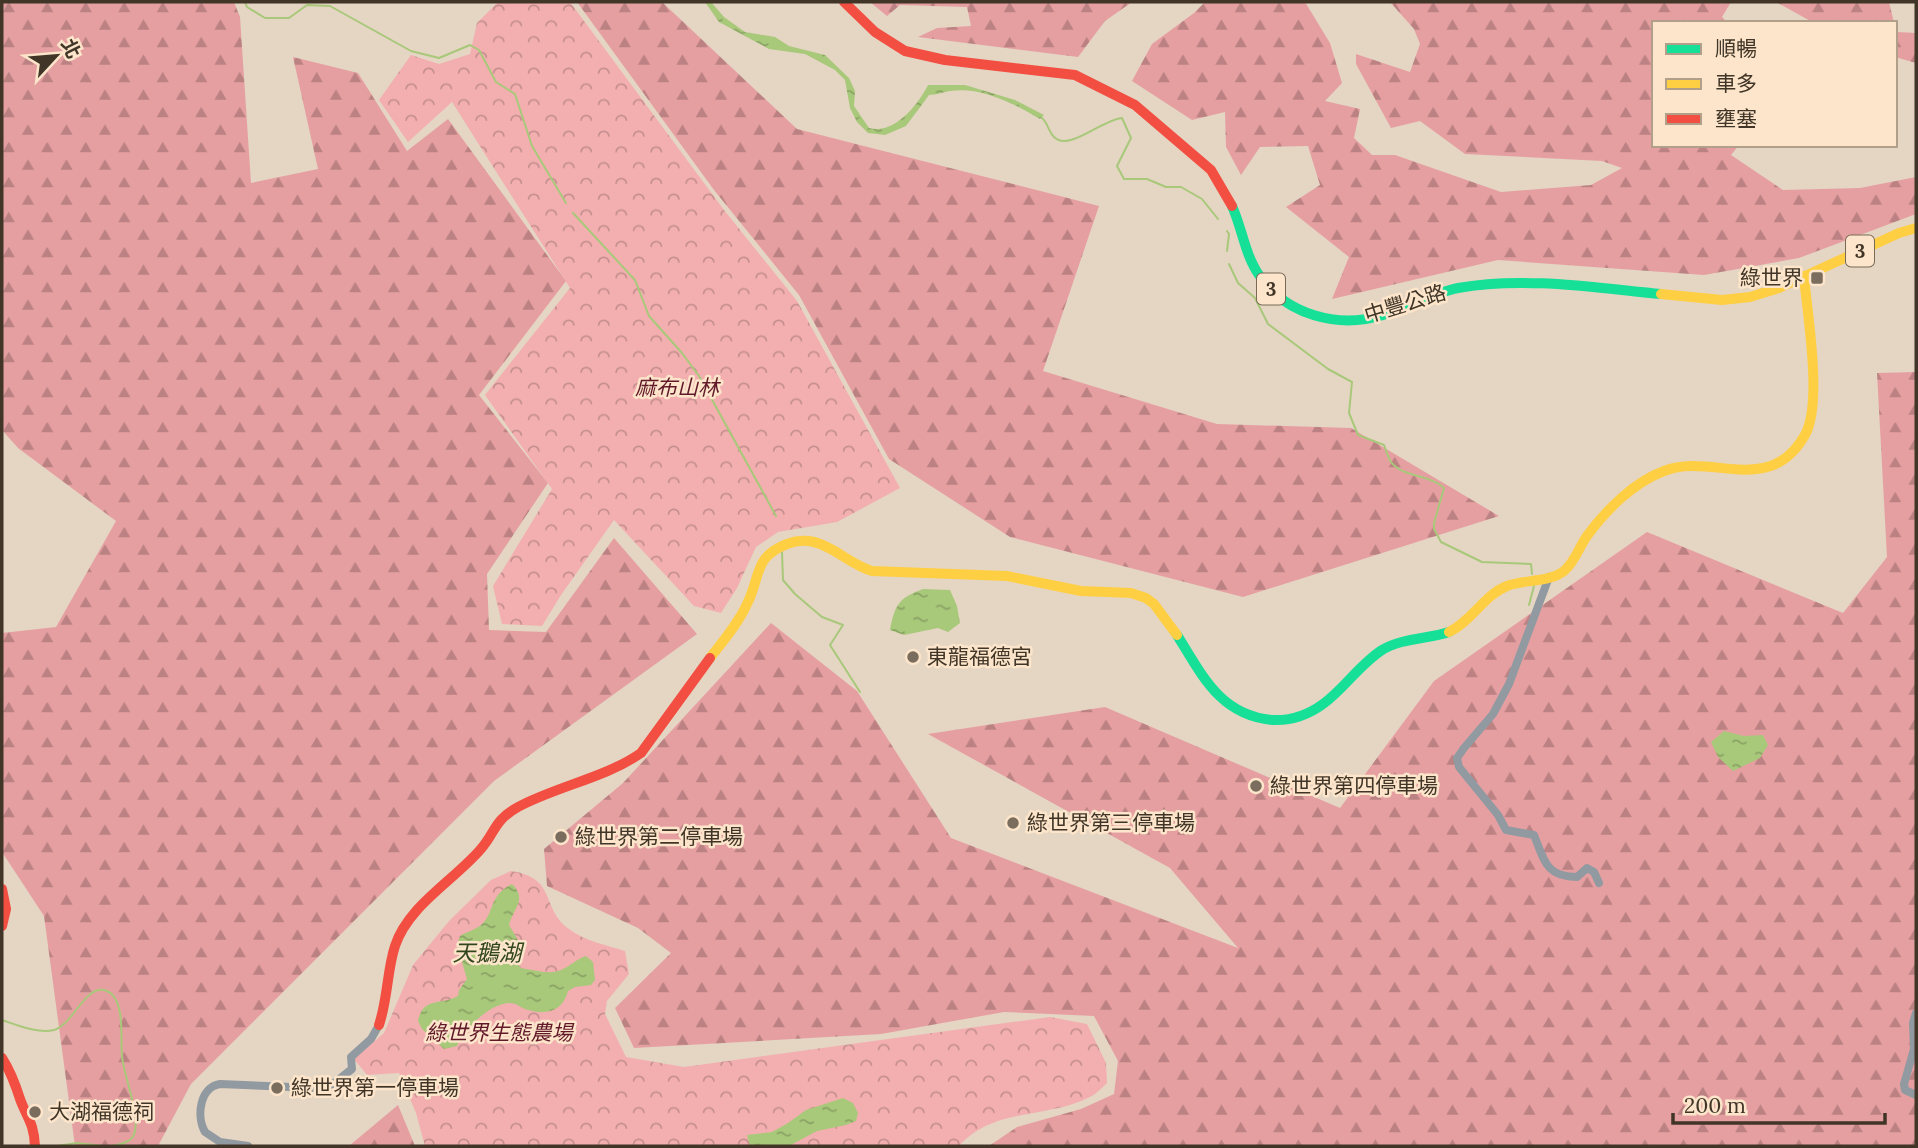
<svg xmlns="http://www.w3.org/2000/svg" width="1918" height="1148" viewBox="0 0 1918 1148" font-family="Lora,'Noto Sans TC',serif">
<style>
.forest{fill:url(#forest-firs)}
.park{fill:url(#park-crowns)}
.water{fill:url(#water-ripples)}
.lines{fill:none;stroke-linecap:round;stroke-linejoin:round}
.stream{stroke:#a8c87a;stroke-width:2}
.street{stroke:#929aa1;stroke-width:8}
.fast{stroke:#16e098;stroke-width:10}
.slow{stroke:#ffcf43;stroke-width:10}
.jam{stroke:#f24e42;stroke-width:10}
.poi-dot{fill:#7a6d5e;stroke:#fce5ca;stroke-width:2.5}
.labels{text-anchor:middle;stroke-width:5;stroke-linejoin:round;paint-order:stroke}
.shield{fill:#fce5ca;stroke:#786a58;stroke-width:2}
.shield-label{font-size:19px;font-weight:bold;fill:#403527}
.poi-label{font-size:21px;fill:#403527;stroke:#fce5ca;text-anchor:start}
.street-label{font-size:21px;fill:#403527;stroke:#fce5ca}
.park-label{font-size:21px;font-style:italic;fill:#611829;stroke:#fce5ca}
.water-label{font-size:23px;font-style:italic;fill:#31461d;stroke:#fce5ca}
</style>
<defs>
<pattern id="forest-firs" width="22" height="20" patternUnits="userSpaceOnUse" patternTransform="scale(1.75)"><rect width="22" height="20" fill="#e69fa1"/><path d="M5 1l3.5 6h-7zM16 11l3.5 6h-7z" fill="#bc8283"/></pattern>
<pattern id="park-crowns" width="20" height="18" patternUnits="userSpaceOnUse" patternTransform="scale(1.75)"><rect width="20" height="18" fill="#f3afb0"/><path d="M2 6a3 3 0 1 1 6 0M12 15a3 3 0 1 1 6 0" fill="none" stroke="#c68f8f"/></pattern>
<pattern id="water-ripples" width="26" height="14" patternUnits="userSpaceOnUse" patternTransform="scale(1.75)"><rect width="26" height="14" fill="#a8c87a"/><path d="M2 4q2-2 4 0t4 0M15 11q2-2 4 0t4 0" fill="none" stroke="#8aa364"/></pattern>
</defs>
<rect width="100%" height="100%" fill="#e5d5c3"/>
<path class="forest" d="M2 2H234L240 17 251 183 318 169 293 57 358 73 407 151 448 119 566 281 479 395 548 483 487 574 489 630 546 632 614 538 697 634 494 781 191 1084 158 1146H75L44 916 2 852V633L56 627 116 521 18 448 2 430Z
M577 2H662L797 129 1099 206 1043 371 1217 424 1351 428 1499 516 1243 597 1010 537 889 459 799 295 714 190Z
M870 2H1132L1105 21 1078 57 918 37 937 28 971 26 967 7 900 5 887 16Z
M1205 2H1305L1330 43 1342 83 1325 101 1360 109 1354 138 1372 155H1395L1501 192 1591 185 1622 168 1602 161 1465 154 1420 121 1391 128 1356 64V54L1410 72 1420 44 1414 29 1390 2H1731L1722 17 1728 23H1654V145H1739L1731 155 1783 190 1860 188 1916 177V214L1799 258 1704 275 1498 260 1332 299 1349 257 1286 207 1320 185 1308 146 1260 147 1241 175 1226 147 1225 112 1192 120 1132 81 1152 44 1194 13Z
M1776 2H1889L1894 23H1814Z
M1895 28 1897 32 1916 33V63L1895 57Z
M1916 372V1146H989L1017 1127 1081 1109 1114 1094 1118 1061 1094 1016 1004 1012 881 1034 634 1048 615 1008 671 953 638 928 547 886 544 849 623 783 771 623 857 691 951 838 1238 948 1170 868 928 734 1105 707 1340 808 1434 681 1647 532 1843 613 1887 557 1877 373Z
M398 1105 415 1146H349Z"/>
<path class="park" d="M498 2H570L724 210 797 301 900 488 837 522 778 532 756 547 737 588 721 613 694 606 614 520 561 595 542 626 502 624 493 586 552 489 485 395 570 288 452 102 408 142 379 100 411 55 439 64 470 54 477 23Z
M511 871C558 878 540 908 569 929 585 941 606 945 625 951L629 974 607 1001 605 1014 626 1057 684 1067 1050 1017 1087 1024 1106 1063 1107 1083C1102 1088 1096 1094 1090 1097 1047 1119 994 1107 959 1146H425L416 1113 399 1073 367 1075 354 1059 384 1033 413 965 449 921 491 880Z"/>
<path class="water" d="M705 2H711L724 17 745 32 775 37 789 46 825 55 849 78 855 91 854 106 869 128C894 135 918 105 928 85H965L1015 100 1044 115 1040 119C1014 104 982 86 950 91 943 92 937 95 929 95L906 126 885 135 868 133 857 122 850 108 845 80 835 70 805 54 769 49 743 35 719 22Z
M923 589 950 590 957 606 960 623 948 632 938 628 904 635 890 630C895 604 899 598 923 589Z
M1724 731 1744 736 1763 735 1768 745 1760 758 1733 771 1718 757 1711 742Z
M512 884C528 899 513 909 509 925L518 940C517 952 512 959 521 968 534 970 549 975 561 970 571 966 576 959 586 956L593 962 595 980 591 985 575 987 568 991C563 1012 544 1016 525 1009 520 1007 516 1003 510 1003 490 1003 464 1029 457 1046L444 1049 422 1029 418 1021C423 996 441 1006 458 996L459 990 467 979 457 945 460 936C466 932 475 930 481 925 495 913 488 896 512 884Z
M843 1098 853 1103 858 1113 856 1121 846 1125 817 1131 789 1146H750L747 1135 772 1132 788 1123 806 1110Z"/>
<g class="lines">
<path class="stream" d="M245 2 247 7 265 18H289L307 5 330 6 411 51 439 58 470 45 479 50 496 82 515 94 532 146 566 203
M1042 118C1048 123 1048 131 1054 137 1069 152 1101 120 1122 118L1131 138 1117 166 1124 179H1147L1166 187H1181L1202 199 1218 219
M573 213 635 280 649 316 682 353 699 376 776 516
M1227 231 1229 234 1227 251
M1229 264 1238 283 1255 298 1268 324 1328 369 1352 382 1349 413 1358 435 1384 445C1386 450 1388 457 1391 462 1403 478 1430 474 1444 488L1434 523V529L1441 542 1482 562 1531 564 1532 574
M782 552 783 580 795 594 822 617 843 625 830 645 860 692
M1529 605 1534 586
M2 1020C17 1025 38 1034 54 1030 74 1024 86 982 107 991 126 999 120 1039 122 1056 123 1075 145 1125 131 1139 125 1144 118 1145 111 1146
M57 1146 77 1143 104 1146"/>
<path class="street" d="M1549 577 1509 684 1493 714 1464 748 1457 758 1459 767 1498 815 1506 830 1534 835C1544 860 1546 877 1577 877L1587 868 1594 872 1599 883
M1916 1013 1913 1023 1914 1049 1904 1084 1905 1090 1916 1095
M248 1146 220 1142 205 1132C196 1116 200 1087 220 1084L316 1088 333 1084 352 1069 351 1057 371 1039 379 1025"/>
<path class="fast" d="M1232 206C1242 228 1245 255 1259 275 1286 315 1338 329 1383 315 1408 307 1433 293 1458 288 1522 276 1597 288 1661 294
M1177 635C1202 675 1220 715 1272 720 1290 721 1308 715 1323 704 1344 689 1359 665 1382 650 1402 638 1428 639 1449 632"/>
<path class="slow" d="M1661 294 1722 300 1750 297 1779 288 1899 233 1916 228
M1449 632C1472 621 1484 595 1507 586 1525 579 1548 583 1564 571 1575 562 1579 547 1587 536 1606 510 1634 482 1664 471 1712 452 1769 498 1805 435 1823 403 1807 313 1804 276
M710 658C723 641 738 624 747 604 761 577 753 557 787 544 795 541 805 540 814 542 835 547 851 565 872 571L1007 576 1081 591 1131 593 1146 598 1154 604 1177 635"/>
<path class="jam" d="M844 2 875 32 905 51 945 60 1075 75 1135 105 1211 170 1232 206
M2 889 6 909 2 926
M379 1025C388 998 387 970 395 946 408 906 453 881 480 850 496 832 493 821 518 807 557 786 605 778 641 753L710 658
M2 1058C11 1072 15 1083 20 1099 27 1118 34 1123 35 1146"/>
</g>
<g class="poi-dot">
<rect x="1810" y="271" width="14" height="14" rx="3.5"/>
<circle cx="913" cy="657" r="7"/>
<circle cx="1256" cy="786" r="7"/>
<circle cx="1013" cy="823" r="7"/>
<circle cx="561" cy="837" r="7"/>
<circle cx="277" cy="1088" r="7"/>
<circle cx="35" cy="1112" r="7"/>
</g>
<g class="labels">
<g class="shield">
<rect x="1846" y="235.5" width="28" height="31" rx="5"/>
<rect x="1257" y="273.5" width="28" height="31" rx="5"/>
</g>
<g class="shield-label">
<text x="1860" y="258">3</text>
<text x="1271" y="296">3</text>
</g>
<g class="poi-label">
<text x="1803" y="285" text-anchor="end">綠世界</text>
<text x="927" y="664">東龍福德宮</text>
<text x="1270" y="793">綠世界第四停車場</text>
<text x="1027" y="830">綠世界第三停車場</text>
<text x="575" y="844">綠世界第二停車場</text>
<text x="291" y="1095">綠世界第一停車場</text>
<text x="49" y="1119">大湖福德祠</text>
</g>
<g class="street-label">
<text transform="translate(1405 304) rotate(-17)" y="7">中豐公路</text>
</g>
<g class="park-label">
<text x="677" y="395">麻布山林</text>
<text x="499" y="1040">綠世界生態農場</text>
</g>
<g class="water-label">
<text x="487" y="961">天鵝湖</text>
</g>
</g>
<rect width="1918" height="1148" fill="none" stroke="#403527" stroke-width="7"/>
<rect x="1652" y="21" width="245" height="126" fill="#fce5ca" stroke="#b19f89" stroke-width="2"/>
<rect x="1666" y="44" width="35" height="10" fill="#16e098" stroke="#b19f89" stroke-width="2"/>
<text x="1715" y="56" font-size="21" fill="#403527">順暢</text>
<rect x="1666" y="79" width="35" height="10" fill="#ffcf43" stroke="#b19f89" stroke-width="2"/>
<text x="1715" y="91" font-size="21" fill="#403527">車多</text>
<rect x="1666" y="114" width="35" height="10" fill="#f24e42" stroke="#b19f89" stroke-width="2"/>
<text x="1715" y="126" font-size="21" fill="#403527">壅塞</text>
<g transform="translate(56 56) rotate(64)" stroke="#fce5ca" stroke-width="5" paint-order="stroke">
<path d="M0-5L12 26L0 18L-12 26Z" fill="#403527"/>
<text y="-10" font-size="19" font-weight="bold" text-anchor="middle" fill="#403527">北</text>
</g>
<path d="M1673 1113v10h212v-10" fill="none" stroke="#403527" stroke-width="3.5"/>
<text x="1684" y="1113" font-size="21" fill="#403527" stroke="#fce5ca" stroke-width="5" paint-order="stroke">200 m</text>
</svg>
